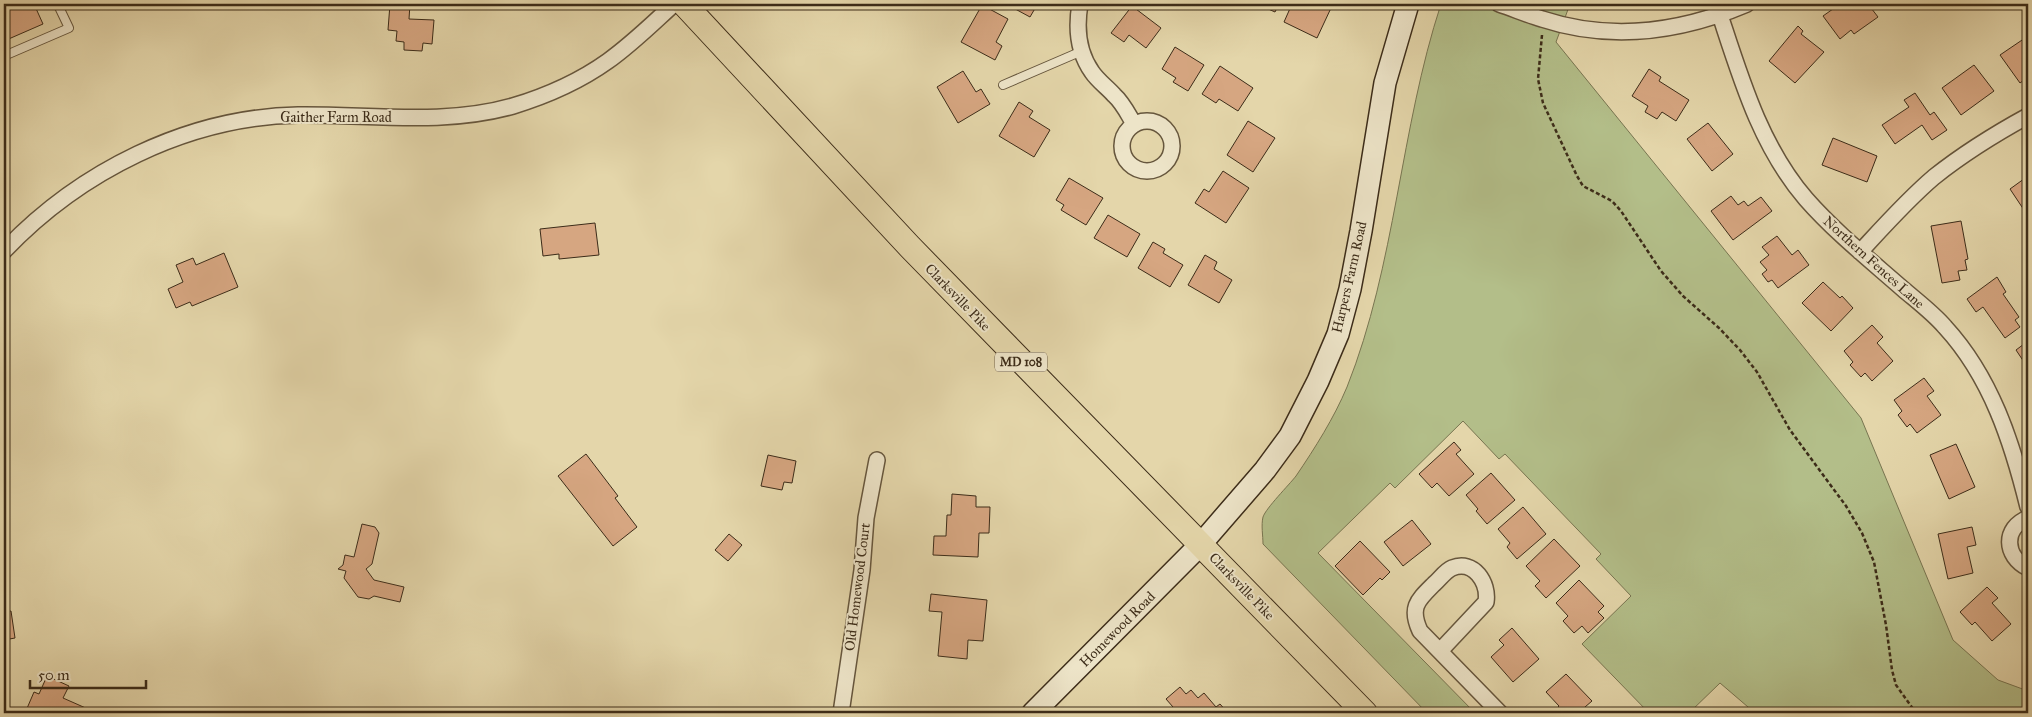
<svg xmlns="http://www.w3.org/2000/svg" width="2032" height="717" viewBox="0 0 2032 717" font-family="'IM FELL Great Primer',serif">
<style>
.green{fill:#b3be89;stroke:#787551}
.building{fill:#d6a681;stroke:#3c2c19}
.lines{fill:none;stroke-linecap:round;stroke-linejoin:round}
.lane-casing{stroke:#66563d;stroke-width:10}
.street-casing{stroke:#66563d;stroke-width:18}
.secondary-casing{stroke:#3c2c19;stroke-width:24}
.primary-casing{stroke:#3c2c19;stroke-width:26}
.path{stroke:#3c2c19;stroke-width:2.5;stroke-dasharray:4 2.5;stroke-linecap:butt}
.lane{stroke:#ede4c8;stroke-width:8}
.street{stroke:#ede4c8;stroke-width:15}
.secondary{stroke:#ede4c8;stroke-width:21}
.primary{stroke:#e4d6aa;stroke-width:24}
.labels{text-anchor:middle;stroke-width:4;stroke-linejoin:round;paint-order:stroke}
.shield{fill:#ede4c8;stroke:#71634e;stroke-width:1}
.shield-label{font-size:12px;font-weight:bold;fill:#3c2c19}
.street-label{font-size:14px;fill:#3c2c19;stroke:#ede4c8}
</style>
<rect width="100%" height="100%" fill="#e4d6aa"/>
<filter id="stains"><feTurbulence type="fractalNoise" baseFrequency=".004" numOctaves="4"/><feColorMatrix values="0 0 0 0 .2 0 0 0 0 .09 0 0 0 0 .02 0 0 0 .5 -.17"/></filter>
<radialGradient id="worn" r=".72"><stop offset=".6" stop-color="#630" stop-opacity="0"/><stop offset="1" stop-color="#630" stop-opacity=".3"/></radialGradient>
<path class="green" d="M1441 4H1570L1556 42 1861 418 1953 640 1998 680 2028 691V713H1755L1720 683 1689 713H1649L1582 644 1631 596 1596 559 1601 554 1505 454 1499 459 1463 421 1395 488 1390 483 1318 553 1475 713H1427L1263 544C1263 536 1261 525 1263 517 1266 508 1289 485 1296 476 1315 448 1334 418 1347 387 1396 264 1400 129 1441 4Z"/>
<path class="building" d="M4 4H34L43 24 4 41Z
M390 4H410L409 19 434 20 432 44 423 43 422 51 404 50V42L396 41 397 31 388 30Z
M1006 4H1034L1037 5 1030 17Z
M1257 4H1279L1275 12Z
M1292 4H1320L1331 8 1317 38 1284 22Z
M1840 4H1868L1878 17 1854 34 1851 30 1840 39 1823 16Z
M982 5 1008 19 996 42 1002 46 995 60 961 42Z
M1132 6 1161 28 1146 48 1129 35 1124 42 1111 33Z
M1798 26 1803 31 1801 34 1824 52 1795 83 1769 61Z
M2028 36V77L2020 83 2000 55Z
M1175 47 1204 65 1188 91 1173 82 1176 78 1162 69Z
M1974 65 1994 91 1961 115 1942 88Z
M1220 66 1253 88 1238 111 1219 99 1216 103 1202 94Z
M1649 69 1661 77 1659 81 1689 100 1676 121 1662 112 1657 119 1645 112 1648 106 1632 96Z
M963 71 976 92 981 89 990 104 958 123 937 87Z
M1915 93 1930 115 1934 112 1947 130 1932 140 1922 125 1895 144 1882 125 1909 107 1904 100Z
M1019 102 1033 111 1029 117 1050 130 1034 157 999 136Z
M1248 121 1275 138 1253 172 1227 155Z
M1708 123 1733 154 1712 171 1687 139Z
M1833 138 1877 156 1867 182 1822 165Z
M1223 171 1249 188 1226 223 1195 203 1204 189 1209 192Z
M2028 176V216L2010 189Z
M1069 178 1103 198 1086 225 1061 210 1064 205 1056 200Z
M1731 196 1738 205 1744 201 1748 206 1761 197 1772 211 1733 240 1711 211Z
M1108 215 1140 234 1127 257 1094 238Z
M1961 221 1968 259 1965 260 1967 270 1958 271 1960 280 1942 283 1931 226Z
M595 223 599 255 559 259V254L543 256 540 229Z
M1777 236 1792 255 1798 250 1809 265 1778 288 1772 280 1768 282 1762 274 1767 270 1760 262 1769 255 1762 247Z
M1153 242 1165 249 1163 253 1183 265 1170 287 1138 268Z
M224 253 238 287 192 306 190 302 176 308 168 289 183 282 176 265 193 258 196 265Z
M1205 255 1217 262 1214 269 1232 280 1219 303 1188 285Z
M1997 277 2006 292 2003 294 2019 317 2015 320 2020 327 2005 338 1983 307 1976 312 1967 299Z
M1823 282 1840 298 1842 296 1853 308 1831 331 1802 303Z
M1872 325 1883 337 1877 343 1893 361 1872 381 1865 373 1861 377 1850 365 1853 362 1844 351Z
M2028 341V368L2016 350Z
M1924 378 1934 391 1927 396 1941 415 1917 433 1910 424 1907 427 1898 415 1902 411 1894 400Z
M1454 442 1461 450 1456 454 1474 474 1449 496 1437 483 1432 488 1419 474Z
M1956 444 1975 487 1949 499 1930 455Z
M586 454 618 496 615 498 637 527 613 546 558 476Z
M768 455 796 461 792 483 784 482 782 490 761 486Z
M1491 473 1515 500 1487 524 1476 511 1478 509 1466 495Z
M952 494 976 496V507H990L989 533H979L978 557 933 555 934 536H946L947 515H951Z
M1523 507 1546 534 1517 559 1507 547 1510 543 1498 529Z
M1412 520 1431 544 1403 566 1384 542Z
M362 524 375 527 379 533 372 564 366 569 374 580 404 587 400 602 374 596 369 599 358 597 344 578 346 571 338 569 343 565 345 555 354 557Z
M1972 527 1976 545 1967 547 1973 573 1948 579 1938 534Z
M729 534 742 545 728 561 715 550Z
M1554 539 1580 566 1546 598 1535 586 1540 581 1526 566Z
M1360 541 1390 572 1382 580 1380 578 1363 595 1335 566Z
M1579 580 1604 606 1598 612 1604 618 1588 633 1582 626 1574 633 1563 621 1568 616 1556 603Z
M1987 587 1998 598 1992 603 2011 624 1992 641 1975 622 1972 625 1960 612Z
M931 594 987 600 983 641 968 640 967 659 938 656 942 612 929 611Z
M11 611 15 638 4 640V612Z
M1512 628 1539 659 1513 682 1491 657 1504 645 1499 640Z
M1566 674 1592 701 1578 713H1552L1559 706 1546 692Z
M47 676 69 686 63 698 97 713H25L34 692 39 694Z
M1180 687 1186 694 1191 690 1198 698 1204 693 1216 707 1220 704 1228 713H1168L1173 707 1166 699Z"/>
<g class="lines">
<defs>
<path id="lane" d="M4 56 69 28 59 7 67 4
M1003 85 1082 51"/>
<path id="street" d="M1080 4C1076 27 1078 52 1092 72 1098 81 1107 87 1114 95 1123 103 1128 114 1134 124
M1499 4C1514 9 1528 15 1542 19 1612 42 1681 32 1747 4
M1720 15C1741 79 1761 147 1806 199 1835 232 1870 260 1903 289 1917 301 1933 313 1945 327 1991 377 2012 442 2028 507
M1122 146a25 25 0 1 1 50 0a25 25 0 1 1-50 0Z
M4 251C79 172 187 117 298 115 369 114 443 126 513 106 546 96 580 81 608 61 632 44 653 23 674 4
M1860 252C1884 226 1907 200 1934 177 1963 154 1995 134 2028 116
M2028 518C2003 528 2004 556 2028 568
M1440 651 1486 602C1489 583 1474 559 1452 568 1445 571 1440 579 1434 584 1418 600 1409 607 1420 631L1500 713
M841 713 862 570 866 518 877 460"/>
<path id="secondary" d="M1033 713 1201 544 1265 470 1290 436 1318 381 1338 334 1350 289 1361 231 1385 83 1408 4"/>
<path id="primary" d="M684 4 910 247 1365 713"/>
</defs>
<use href="#lane" class="lane-casing"/>
<use href="#street" class="street-casing"/>
<use href="#secondary" class="secondary-casing"/>
<use href="#primary" class="primary-casing"/>
<path class="path" d="M1542 35 1538 79 1543 103 1577 176 1583 186 1612 201 1621 211 1661 271 1683 296 1719 328 1740 350 1757 372 1790 430 1846 506 1862 533 1874 562 1886 625 1892 670 1896 685 1916 713"/>
<use href="#lane" class="lane"/>
<use href="#street" class="street"/>
<use href="#secondary" class="secondary"/>
<use href="#primary" class="primary"/>
</g>
<g class="labels">
<rect class="shield" x="995" y="352.5" width="52" height="19" rx="4"/>
<g class="shield-label">
<text x="1021" y="366">MD 108</text>
</g>
<g class="street-label">
<text x="336" y="122">Gaither Farm Road</text>
<text transform="translate(1874 262) rotate(42)" y="5">Northern Fences Lane</text>
<text transform="translate(1349 277) rotate(-77)" y="5">Harpers Farm Road</text>
<text transform="translate(958 297) rotate(46)" y="5">Clarksville Pike</text>
<text transform="translate(1242 586) rotate(46)" y="5">Clarksville Pike</text>
<text transform="translate(857 587) rotate(-83)" y="5">Old Homewood Court</text>
<text transform="translate(1117 629) rotate(-45)" y="5">Homewood Road</text>
</g>
</g>
<rect width="2032" height="717" fill="none" stroke="#e4d6aa" stroke-width="20"/>
<rect x="5" y="5" width="2022" height="707" fill="none" stroke="#3c2c19" stroke-width="2.5"/>
<rect x="10" y="10" width="2012" height="697" fill="none" stroke="#3c2c19"/>
<path d="M30 680v8h116v-8" fill="none" stroke="#3c2c19" stroke-width="2.5"/>
<text x="38" y="680" font-size="15" fill="#3c2c19" stroke="#ede4c8" stroke-width="4" paint-order="stroke">50 m</text>
<rect width="100%" height="100%" filter="url(#stains)"/>
<rect width="100%" height="100%" fill="url(#worn)"/>
</svg>
